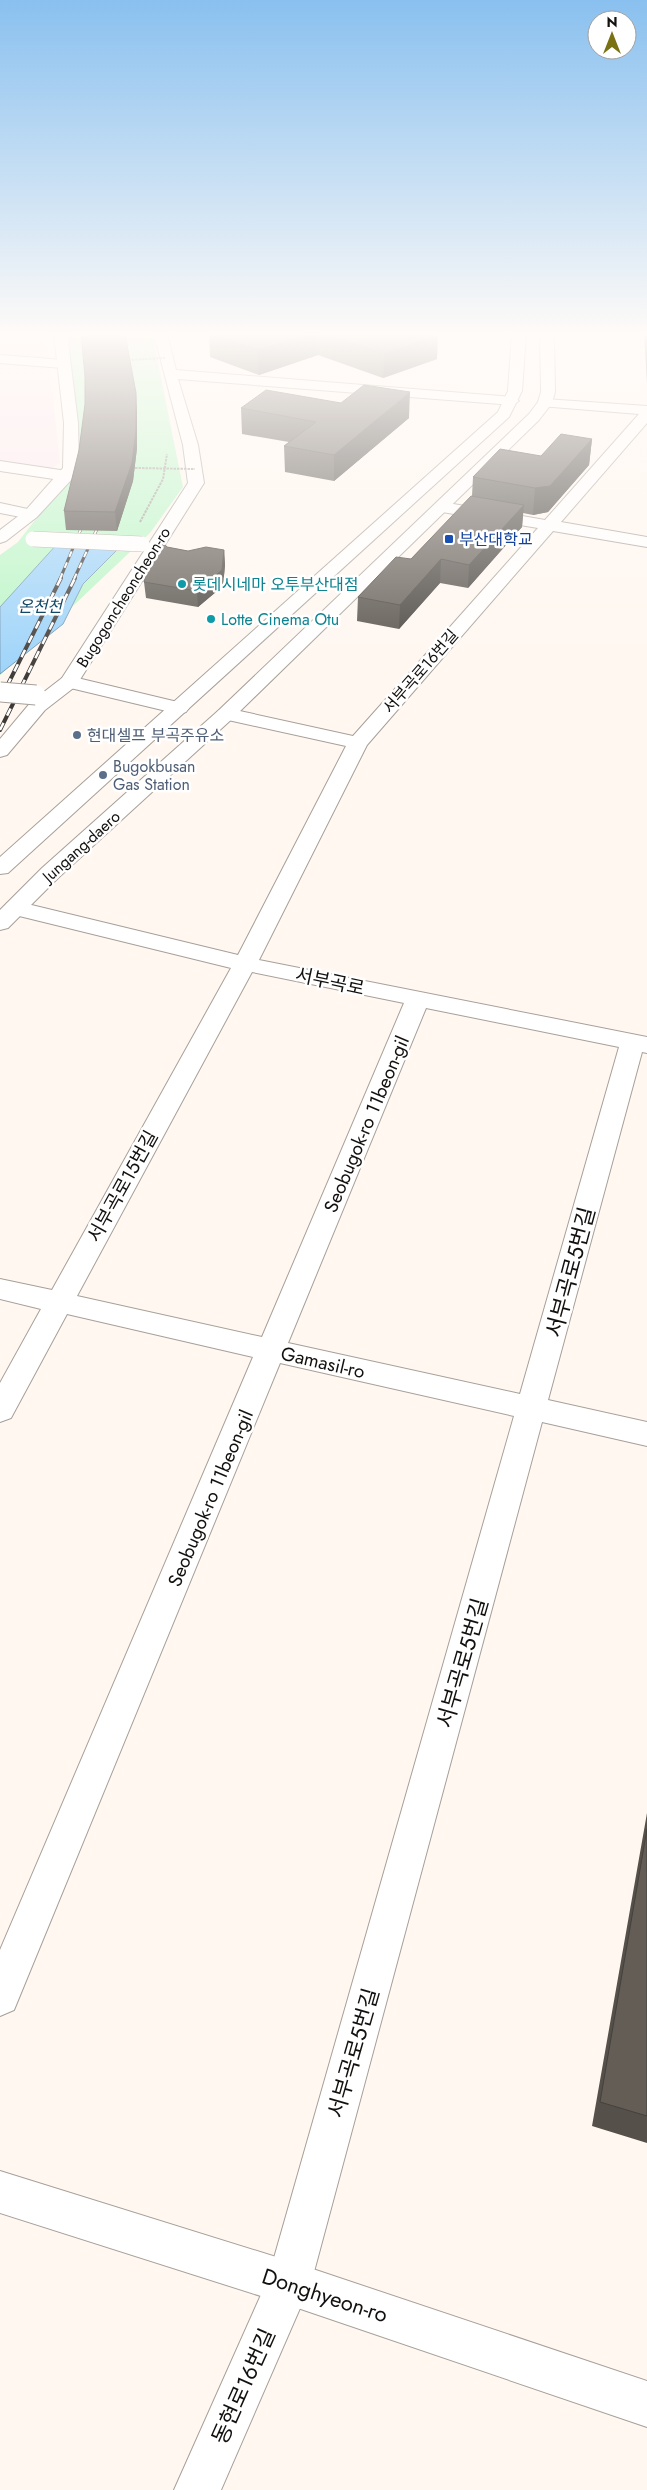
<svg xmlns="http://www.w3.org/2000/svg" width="647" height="2490" viewBox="0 0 647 2490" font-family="Jost,'Noto Sans KR',sans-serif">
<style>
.commercial{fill:#fde8f0}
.green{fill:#b9f6c6}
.water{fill:#9cd3fa;stroke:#7399b4}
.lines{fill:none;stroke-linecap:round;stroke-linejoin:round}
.street-casing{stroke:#a6a099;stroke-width:2}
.secondary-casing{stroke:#a6a099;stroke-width:2}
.primary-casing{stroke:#a6a099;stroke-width:2}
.path{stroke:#a19b96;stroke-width:2;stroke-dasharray:2.5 1;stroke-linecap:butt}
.street{fill:#fff;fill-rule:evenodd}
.secondary{fill:#fff;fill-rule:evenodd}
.primary{fill:#fff;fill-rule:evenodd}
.rail-far1-casing{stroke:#3c3936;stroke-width:3}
.rail-casing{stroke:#3c3936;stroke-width:4}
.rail-far1{stroke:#fff;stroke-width:2;stroke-dasharray:6;stroke-linecap:butt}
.rail{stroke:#fff;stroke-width:2.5;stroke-dasharray:8;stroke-linecap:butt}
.secondary-bridge-far1-casing{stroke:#a6a099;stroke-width:16;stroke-linecap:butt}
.secondary-bridge-casing{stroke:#a6a099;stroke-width:21;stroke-linecap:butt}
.path-bridge{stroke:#a19b96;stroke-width:2;stroke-dasharray:2.5 1;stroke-linecap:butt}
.secondary-bridge-far1{stroke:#fff;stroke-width:15}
.secondary-bridge{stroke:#fff;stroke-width:19}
.wall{fill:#55504a}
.shaded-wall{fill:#45413c}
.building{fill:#635d56;stroke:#45413c}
.transit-dot{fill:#1a4fb4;stroke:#fff;stroke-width:2}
.culture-dot{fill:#0f9aa8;stroke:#fff;stroke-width:2}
.service-dot{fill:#5c6f8a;stroke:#fff;stroke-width:2}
.labels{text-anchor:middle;stroke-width:5;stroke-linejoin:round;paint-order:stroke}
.far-transit-label{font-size:16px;fill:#164399;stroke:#fff;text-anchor:start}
.far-culture-label{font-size:16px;fill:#0d838f;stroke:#fff;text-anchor:start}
.far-street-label{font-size:16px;fill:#13110f;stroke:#fff}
.far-water-label{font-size:16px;font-style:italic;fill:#114868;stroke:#fff}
.far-service-label{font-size:16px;fill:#4e5e75;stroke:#fff;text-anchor:start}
.street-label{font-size:19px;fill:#13110f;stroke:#fff}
.near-street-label{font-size:22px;fill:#13110f;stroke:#fff}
</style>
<rect width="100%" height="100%" fill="#fff7f0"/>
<path class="commercial" d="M0 334H46L60 463 49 470 0 463Z"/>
<path class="green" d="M66 334H152L183 487 150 533 0 675V555L18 542 63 484 68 361Z"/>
<path class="water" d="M58 543 120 547 83 584 63 624 0 674V607Z"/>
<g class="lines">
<defs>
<path id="street" d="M0 355 63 360 70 364 63 368 0 363Z
M545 399 647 406V423L561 522 647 537V547L553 531 367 745 259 960 647 1037V1053L642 1052 548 1400 647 1422V1446L542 1422 311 2283 221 2490H174L268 2279 514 1416 280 1363 14 2010 0 2016V1950L253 1357 67 1314 11 1418 0 1422V1383L41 1309 0 1299V1279L52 1290 231 968 7 913 4 908 7 903 15 901 238 955 346 746 219 718 216 714 219 710 226 708 353 736 538 528 442 512 436 510 434 507 436 504 442 502 545 520 639 414 540 406 538 403 540 400ZM252 972 404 1003 262 1337 77 1296ZM426 1008 619 1047 520 1394 288 1343Z
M0 461 67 471 75 476 67 481 0 471Z
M0 503 37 511 39 514 31 519 0 513Z
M69 676 186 704 189 708 186 712 179 714 62 686 60 682 62 678Z"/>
<path id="secondary" d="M54 334H67L78 423 79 468 72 479 37 517 6 541 0 543V530L25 511 63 468 64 423Z
M154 334H167L176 370 512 397 519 401 512 405 178 379 198 445 204 483 76 686 45 710 7 755 0 757V739L31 702 62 678 188 483 183 445Z
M0 2171 289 2261 647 2381V2427L289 2305 0 2213Z"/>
<path id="primary" d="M512 334H526L522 391 509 417 8 873 0 874V857L498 412 508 391Z
M540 334H554L555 392 552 403 539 420 233 718 58 878 8 928 0 930V910L42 868 219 710 529 414 538 402 541 392Z"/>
</defs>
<use href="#street" class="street-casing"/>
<use href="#secondary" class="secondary-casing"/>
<use href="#primary" class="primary-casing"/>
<path class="path" d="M140 522 163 479 167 454"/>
<use href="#street" class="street"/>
<use href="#secondary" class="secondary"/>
<use href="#primary" class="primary"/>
<defs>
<path id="rail-far1" d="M60 579 86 517
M74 579 102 518"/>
<path id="rail" d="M0 700 61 578
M0 730 75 578"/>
</defs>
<use href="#rail-far1" class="rail-far1-casing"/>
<use href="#rail" class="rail-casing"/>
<use href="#rail-far1" class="rail-far1"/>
<use href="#rail" class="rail"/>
<defs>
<path id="secondary-bridge-far1" d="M33 539 142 544"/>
<path id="secondary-bridge" d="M0 692 36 695"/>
</defs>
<use href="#secondary-bridge-far1" class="secondary-bridge-far1-casing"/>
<use href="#secondary-bridge" class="secondary-bridge-casing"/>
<path class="path-bridge" d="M128 360 165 358
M135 468 195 469"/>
<use href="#secondary-bridge-far1" class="secondary-bridge-far1"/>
<use href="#secondary-bridge" class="secondary-bridge"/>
</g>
<path class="wall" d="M209 334H433L437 359 383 378 318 355 259 375 210 357Z
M644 334H647V383Z
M241 408 409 418 334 481 285 472 284 446 289 442 242 434Z
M137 410V448L133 481 117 531 66 530 64 511Z
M592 439 589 465 548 512 533 515 523 513 522 527 468 588 440 583 399 629 357 621 358 597 411 559 472 496 473 477 541 456Z
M167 547 188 551 224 550 225 565 223 586 198 607 146 598 144 582Z
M647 1813V2143L592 2126Z"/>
<path class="shaded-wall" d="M309 334H318V355L259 375 258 350Z
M438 335 437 359 383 378 384 354Z
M410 392 409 418 334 481V455Z
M136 393 137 410V448L133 481 117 531 115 512Z
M592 439 589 465 548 512 533 515 535 488Z
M524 505 522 527 468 588 469 565Z
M224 550 225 565 223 586 198 607 197 591Z
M441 559 440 583 399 629 400 605Z"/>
<path class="building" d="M81 334H125L136 393V430L132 463 115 512 64 511 79 450 85 404V376Z
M212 334H309L258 350Z
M326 334H433L438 335 384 354Z
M364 385 410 392 334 455 284 446 316 422 241 408 266 390 341 403Z
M561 434 592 439 550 486 535 488 473 477 500 449 541 456Z
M471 496 524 505 469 565 441 559 400 605 358 597 396 557 411 559Z
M160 539 167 547 188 551 206 547 224 550 222 570 197 591 144 582 148 557Z
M647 1829V2116L600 2102Z"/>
<linearGradient id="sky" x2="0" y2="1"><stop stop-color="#89c0ef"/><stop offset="0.49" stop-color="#fffbf8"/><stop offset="1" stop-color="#fffbf8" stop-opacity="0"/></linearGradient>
<rect width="647" height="682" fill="url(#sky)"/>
<rect class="transit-dot" x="444" y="534" width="10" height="10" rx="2.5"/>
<g class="culture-dot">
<circle cx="182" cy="584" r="5"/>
<circle cx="211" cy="619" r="5"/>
</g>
<g class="service-dot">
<circle cx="77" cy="735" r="5"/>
<circle cx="103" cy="775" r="5"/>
</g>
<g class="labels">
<g class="far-transit-label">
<text x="459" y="545">부산대학교</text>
</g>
<g class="far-culture-label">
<text x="192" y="590">롯데시네마 오투부산대점</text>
<text x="221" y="625">Lotte Cinema Otu</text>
</g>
<g class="far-street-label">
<text transform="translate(123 597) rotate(-58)" y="6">Bugogoncheoncheon-ro</text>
<text transform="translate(420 671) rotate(-49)" y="6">서부곡로16번길</text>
<text transform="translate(81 846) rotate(-42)" y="6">Jungang-daero</text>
</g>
<g class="far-water-label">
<text x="40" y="612">온천천</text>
</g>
<g class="far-service-label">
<text x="87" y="741">현대셀프 부곡주유소</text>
<text x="113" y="772">Bugokbusan<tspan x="113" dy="18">Gas Station</tspan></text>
</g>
<g class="street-label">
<text transform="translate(330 981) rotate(12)" y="7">서부곡로</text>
<text transform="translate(366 1124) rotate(-67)" y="7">Seobugok-ro 11beon-gil</text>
<text transform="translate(122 1186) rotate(-61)" y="7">서부곡로15번길</text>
<text transform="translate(323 1362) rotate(13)" y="7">Gamasil-ro</text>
<text transform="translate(210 1498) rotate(-67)" y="7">Seobugok-ro 11beon-gil</text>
</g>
<g class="near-street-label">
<text transform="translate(570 1272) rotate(-75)" y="8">서부곡로5번길</text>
<text transform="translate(462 1663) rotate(-74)" y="8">서부곡로5번길</text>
<text transform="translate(353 2053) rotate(-74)" y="8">서부곡로5번길</text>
<text transform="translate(325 2295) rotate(18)" y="8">Donghyeon-ro</text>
<text transform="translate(243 2386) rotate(-66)" y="8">동현로16번길</text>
</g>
</g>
<g transform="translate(612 35)"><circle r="24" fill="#ffffff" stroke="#a1a09f"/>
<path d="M0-4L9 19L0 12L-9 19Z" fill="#7a7112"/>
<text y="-8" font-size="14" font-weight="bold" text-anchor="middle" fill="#13110f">N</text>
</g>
</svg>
